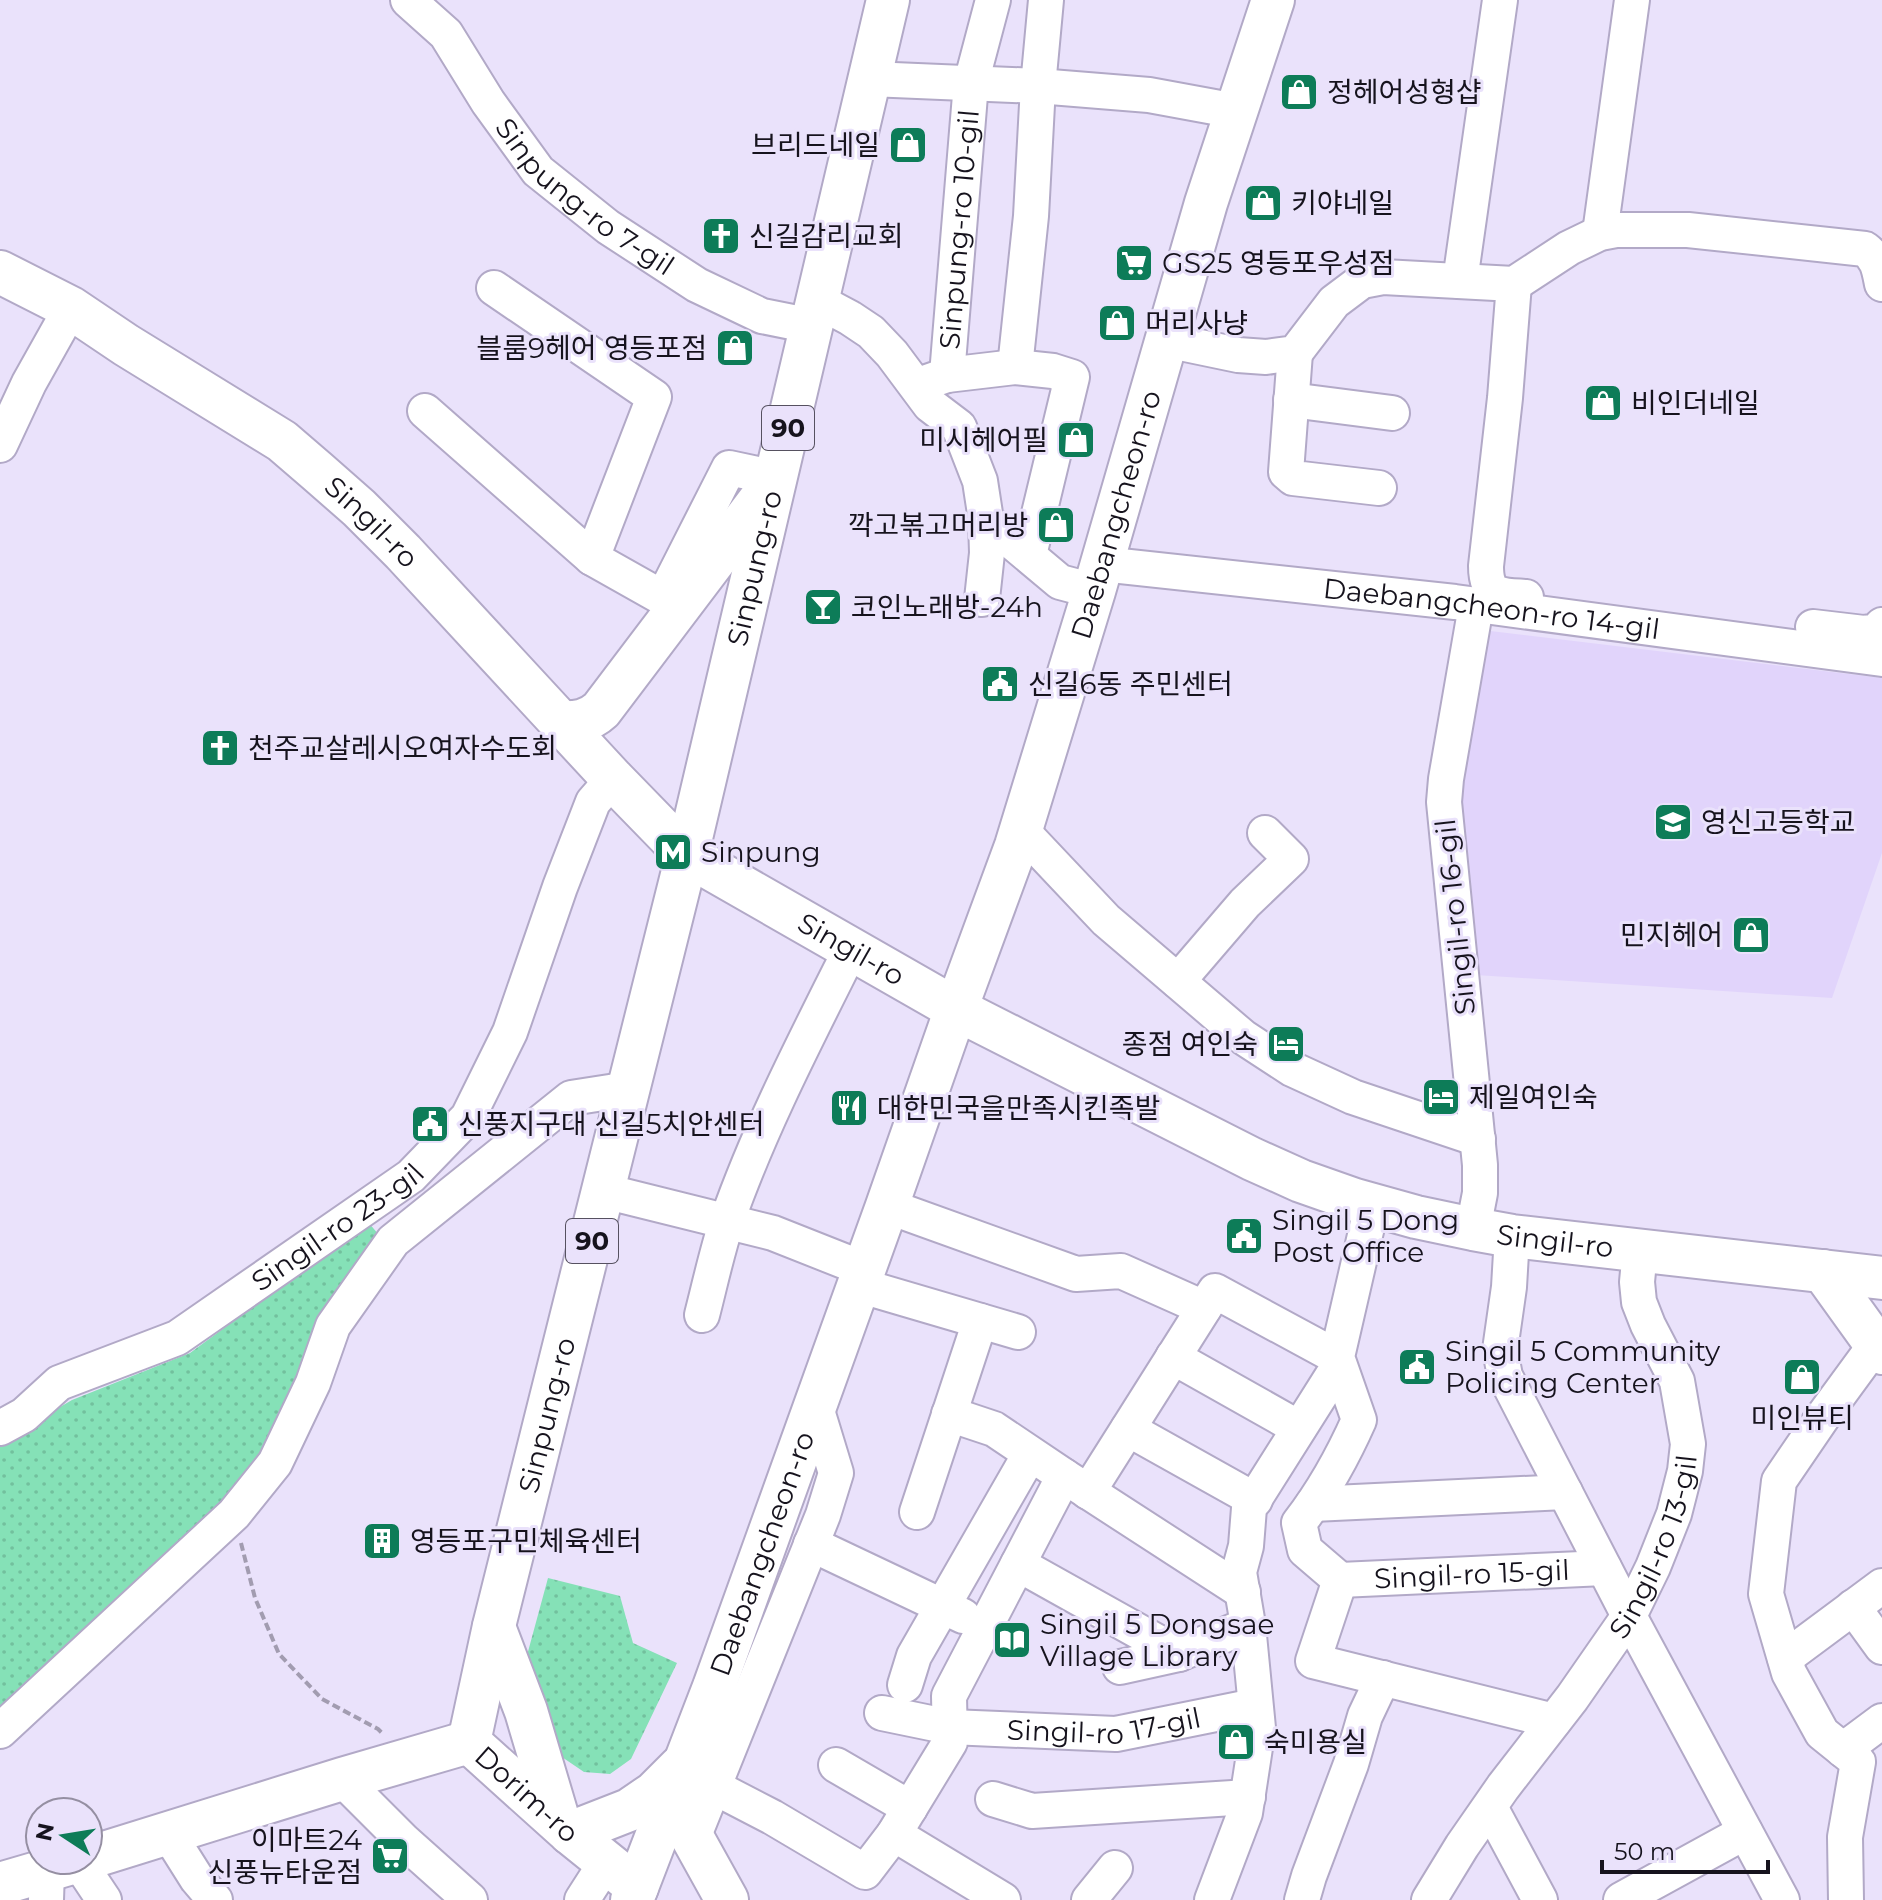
<svg xmlns="http://www.w3.org/2000/svg" width="1882" height="1900" font-family="Montserrat,'Noto Sans KR',sans-serif">
	<defs>
		<pattern id="park-dots" width="8" height="8" patternUnits="userSpaceOnUse" patternTransform="scale(2)"><rect width="8" height="8" fill="#85e1b7"/><path d="M2 2h.1M6 6h.1" fill="none" stroke="#72c09d" stroke-width="1.8" stroke-linecap="round"/></pattern>
	</defs>
	<rect width="100%" height="100%" fill="#eae2fb"/>
	<!-- built -->
	<path fill="#e1d4fb" d="M1482,630L1882,678V853L1832,998L1476,975L1469,939L1462,790Z"/>
	<!-- park -->
	<path fill="url(#park-dots)" d="M368,1222L379,1235L302,1364L267,1450L175,1555L0,1706V1442L72,1400L190,1353Z
		M548,1578L620,1596L633,1643L677,1663L631,1759L610,1774L584,1772L556,1753L526,1659Z"/>
	<g fill="none" stroke-linecap="round" stroke-linejoin="round">
		<defs>
			<g id="minor">
				<path id="s1" d="M408,0L446,34L488,102L538,171L608,227L697,285L762,316L812,326"/>
				<path d="M870,79L1038,86L1149,95L1236,111"/>
				<path d="M1600,233L1632,0"/>
				<path d="M1460,281L1500,0"/>
				<path d="M1514,284L1505,398L1486,566C1486,597 1500,595 1526,597"/>
				<path d="M818,301L850,318L871,332L892,354L930,405L959,427L980,481L986,520L1060,582L1094,591"/>
				<path d="M1166,340L1238,355L1266,357L1295,353L1334,302L1362,281L1383,277L1514,284L1569,248L1600,233L1616,230H1688L1865,249C1878,259 1879,269 1882,284"/>
				<path d="M1295,353L1286,472L1293,478L1379,488"/>
				<path d="M1015,367L1031,216L1038,86L1046,0"/>
				<path id="s2" d="M947,375L971,83L993,0"/>
				<path d="M927,382L947,375L1015,367L1053,371L1072,377L1029,555"/>
				<path d="M1291,400L1392,413"/>
				<path d="M425,411L592,558L654,397L494,288"/>
				<path d="M0,445L29,383L71,308"/>
				<path d="M592,558L663,598L729,468L776,478"/>
				<path id="s3" d="M1102,564L1455,602L1882,659"/>
				<path d="M982,599L987,553L986,520"/>
				<path d="M1813,627L1864,633L1877,631L1882,625"/>
				<path d="M1021,830L1106,920L1243,1037L1292,1069L1353,1097L1478,1139"/>
				<path d="M1178,981L1245,903L1291,859L1265,833"/>
				<path d="M604,1191L773,1233L864,1269"/>
				<path d="M887,1206L1076,1274L1121,1271L1204,1308"/>
				<path d="M1473,1229L1480,1193V1165L1444,802L1446,779L1476,606"/>
				<path d="M1512,1236L1509,1287L1500,1350L1505,1376L1629,1616L1782,1900"/>
				<path d="M858,1285L1018,1332"/>
				<path d="M702,1315C710,1284 717,1251 727,1221C760,1127 807,1037 851,949"/>
				<path d="M1173,1357L1299,1428"/>
				<path d="M949,1414L994,1429L1064,1476L1243,1592"/>
				<path id="s4" d="M0,1428L24,1415L59,1383L177,1338L411,1176L468,1117L510,1032L560,887L593,802L613,779"/>
				<path d="M1128,1429L1255,1500"/>
				<path d="M1088,1492L1215,1291L1337,1357L1338,1367L1249,1508L1246,1546L1239,1572L1248,1625L1258,1728L1245,1813L1212,1900"/>
				<path d="M1313,1504L1565,1492"/>
				<path d="M917,1512L980,1321"/>
				<path d="M811,1544L963,1616"/>
				<path d="M1018,1564L1179,1654"/>
				<path d="M1340,1580L1305,1550L1299,1523C1323,1492 1343,1456 1359,1420L1337,1357L1372,1205"/>
				<path d="M1340,1580L1313,1661L1554,1721"/>
				<path id="s5" d="M1340,1580L1604,1568"/>
				<path d="M1853,1607L1882,1647"/>
				<path d="M1785,1658L1882,1586"/>
				<path d="M1120,1667L1179,1654L1248,1625"/>
				<path d="M905,1685L914,1656L1030,1454"/>
				<path id="s6" d="M882,1713L950,1727L1116,1734L1255,1706"/>
				<path d="M0,1731L234,1514L275,1463L313,1383L333,1326L393,1241L571,1098L629,1089"/>
				<path d="M1843,1750L1882,1721"/>
				<path d="M836,1765L910,1808"/>
				<path d="M342,1779L404,1841L470,1900"/>
				<path d="M714,1787L772,1817L865,1872L894,1834L950,1742L949,1696L1064,1476"/>
				<path d="M993,1799L1032,1811L1248,1797"/>
				<path d="M1490,1807L1540,1900"/>
				<path d="M168,1833L197,1879L215,1900"/>
				<path d="M894,1834L1003,1900"/>
				<path d="M693,1838L823,1515L836,1473L815,1404"/>
				<path d="M78,1861L104,1900"/>
				<path d="M46,1900L47,1870"/>
				<path d="M582,1900L607,1861"/>
				<path d="M1089,1900L1115,1868"/>
				<path d="M1302,1900L1309,1876L1351,1764L1365,1716L1383,1678"/>
				<path id="s7" d="M1429,1900L1462,1846L1503,1787L1572,1698L1629,1616L1653,1567L1674,1514L1685,1471L1688,1444L1677,1381L1648,1325L1639,1302L1637,1282L1640,1250"/>
				<path d="M1621,1900L1745,1832"/>
				<path d="M1846,1900L1845,1837L1858,1762L1822,1733L1789,1673L1766,1594L1779,1481L1824,1415L1876,1344"/>
			</g>
			<g id="major">
				<path id="s8" d="M0,272L71,308L126,345L282,441L318,472L359,508L403,552L613,779L687,855L956,1009L1252,1159L1301,1181L1355,1200L1416,1217L1473,1229L1512,1236L1882,1278"/>
				<path d="M560,722C576,723 589,721 601,710L766,492"/>
				<path d="M1823,1271L1882,1353"/>
				<path d="M494,1627L526,1711L559,1822"/>
				<path id="s9" d="M469,1742L494,1626L687,855L888,0"/>
				<path id="s10" d="M469,1742L570,1833L637,1887"/>
				<path d="M671,1799L727,1900"/>
				<path d="M570,1833L629,1810L654,1793L680,1767"/>
				<path d="M88,1858L342,1779L469,1742"/>
				<path d="M0,1884L82,1860"/>
				<path id="s11" d="M632,1900L714,1687L887,1206L956,1009L1016,846L1094,591L1206,203L1273,0"/>
			</g>
		</defs>
		<!-- minor casing -->
		<use href="#minor" stroke="#b2a9c7" stroke-width="38"/>
		<!-- major casing -->
		<use href="#major" stroke="#b2a9c7" stroke-width="46"/>
		<!-- path -->
		<path stroke="#a29cb0" stroke-width="4" stroke-dasharray="8 4" stroke-linecap="butt" d="M241,1543L255,1598L279,1654L322,1699L378,1729L384,1735"/>
		<!-- minor -->
		<use href="#minor" stroke="#fff" stroke-width="34"/>
		<!-- major -->
		<use href="#major" stroke="#fff" stroke-width="42"/>
	</g>
	<!-- icons -->
	<defs>
		<symbol id="shop-square" viewBox="-11 -11 22 22"><rect x="-9" y="-9" width="18" height="18" rx="4" fill="#0d7c58" stroke="#eae2fb"/><path d="M-5-2.5h2.3a2.7 3.5 0 0 1 5.4 0H5L5.5 6h-11ZM-1.5-2.5h3a1.5 2.3 0 0 0-3 0Z" fill="#fff"/></symbol>
		<symbol id="church-square" viewBox="-11 -11 22 22"><rect x="-9" y="-9" width="18" height="18" rx="4" fill="#0d7c58" stroke="#eae2fb"/><path d="M-1.2-6h2.4v3.5h3.3v2.4h-3.3V6h-2.4V-.1h-3.3v-2.4h3.3Z" fill="#fff"/></symbol>
		<symbol id="supermarket-square" viewBox="-11 -11 22 22"><rect x="-9" y="-9" width="18" height="18" rx="4" fill="#0d7c58" stroke="#eae2fb"/><path d="M-6-5.5h2.5l.6 2H6L4.5 2H-2.5L-4.4-4H-6ZM-1.5 3.2a1.3 1.3 0 1 0 .1 0ZM3 3.2a1.3 1.3 0 1 0 .1 0Z" fill="#fff"/></symbol>
		<symbol id="bar-square" viewBox="-11 -11 22 22"><rect x="-9" y="-9" width="18" height="18" rx="4" fill="#0d7c58" stroke="#eae2fb"/><path d="M-6-5H6L.8 .8V4.5H3.5V6h-7V4.5H-.8V.8Z" fill="#fff"/></symbol>
		<symbol id="civic-square" viewBox="-11 -11 22 22"><rect x="-9" y="-9" width="18" height="18" rx="4" fill="#0d7c58" stroke="#eae2fb"/><path d="M-.6-6.5H3V-4.5H.6V-3L4-1V1h2V6H-6V1h2V-1L-.6-3ZM-1.2 2.5V6h2.4V2.5Z" fill="#fff"/></symbol>
		<symbol id="school-square" viewBox="-11 -11 22 22"><rect x="-9" y="-9" width="18" height="18" rx="4" fill="#0d7c58" stroke="#eae2fb"/><path d="M0-5L7-2L0 1L-7-2ZM-4 1L0 2.5L4 1V4Q0 6-4 4Z" fill="#fff"/></symbol>
		<symbol id="metro-square" viewBox="-11 -11 22 22"><rect x="-9" y="-9" width="18" height="18" rx="4" fill="#0d7c58" stroke="#eae2fb"/><path d="M-5.5 5V-5H-3L0 0L3-5H5.5V5H3V-.5L0 4L-3-.5V5Z" fill="#fff"/></symbol>
		<symbol id="hotel-square" viewBox="-11 -11 22 22"><rect x="-9" y="-9" width="18" height="18" rx="4" fill="#0d7c58" stroke="#eae2fb"/><path d="M-6-4.5h1.5V1H6V5H4.5V3h-9V5H-6ZM-4 0a1.8 1.8 0 1 1 3.6 0ZM.5 0V-2.5h3Q6-2.5 6 0Z" fill="#fff"/></symbol>
		<symbol id="restaurant-square" viewBox="-11 -11 22 22"><rect x="-9" y="-9" width="18" height="18" rx="4" fill="#0d7c58" stroke="#eae2fb"/><path d="M-5-6h1v4h1v-4h1v4h1v-4h1v5L-1.5 .5V6h-2V.5L-5-1ZM5-6V6H3V1.5H1.5Q1.5-4 5-6Z" fill="#fff"/></symbol>
		<symbol id="building-square" viewBox="-11 -11 22 22"><rect x="-9" y="-9" width="18" height="18" rx="4" fill="#0d7c58" stroke="#eae2fb"/><path d="M-4-6H4V6H1V3H-1V6H-4ZM-2.5-4.3h1.7v1.8h-1.7ZM.8-4.3h1.7v1.8H.8ZM-2.5-1h1.7V.8h-1.7ZM.8-1h1.7V.8H.8Z" fill="#fff"/></symbol>
		<symbol id="library-square" viewBox="-11 -11 22 22"><rect x="-9" y="-9" width="18" height="18" rx="4" fill="#0d7c58" stroke="#eae2fb"/><path d="M-6-4Q-3-5.5-.7-3.5V5Q-3 3-6 4ZM6-4Q3-5.5 .7-3.5V5Q3 3 6 4Z" fill="#fff"/></symbol>
	</defs>
	<g fill-rule="evenodd">
		<use href="#shop-square" x="1277" y="70" width="44" height="44"/>
		<use href="#shop-square" x="886" y="123" width="44" height="44"/>
		<use href="#shop-square" x="1241" y="181" width="44" height="44"/>
		<use href="#church-square" x="699" y="214" width="44" height="44"/>
		<use href="#supermarket-square" x="1112" y="241" width="44" height="44"/>
		<use href="#shop-square" x="1095" y="301" width="44" height="44"/>
		<use href="#shop-square" x="713" y="326" width="44" height="44"/>
		<use href="#shop-square" x="1581" y="381" width="44" height="44"/>
		<use href="#shop-square" x="1054" y="418" width="44" height="44"/>
		<use href="#shop-square" x="1034" y="503" width="44" height="44"/>
		<use href="#bar-square" x="801" y="585" width="44" height="44"/>
		<use href="#civic-square" x="978" y="662" width="44" height="44"/>
		<use href="#church-square" x="198" y="726" width="44" height="44"/>
		<use href="#school-square" x="1651" y="800" width="44" height="44"/>
		<use href="#metro-square" x="651" y="830" width="44" height="44"/>
		<use href="#shop-square" x="1729" y="913" width="44" height="44"/>
		<use href="#hotel-square" x="1264" y="1022" width="44" height="44"/>
		<use href="#hotel-square" x="1419" y="1075" width="44" height="44"/>
		<use href="#restaurant-square" x="827" y="1086" width="44" height="44"/>
		<use href="#civic-square" x="408" y="1102" width="44" height="44"/>
		<use href="#civic-square" x="1222" y="1214" width="44" height="44"/>
		<use href="#civic-square" x="1395" y="1345" width="44" height="44"/>
		<use href="#shop-square" x="1780" y="1355" width="44" height="44"/>
		<use href="#building-square" x="360" y="1519" width="44" height="44"/>
		<use href="#library-square" x="990" y="1618" width="44" height="44"/>
		<use href="#shop-square" x="1214" y="1720" width="44" height="44"/>
		<use href="#supermarket-square" x="368" y="1834" width="44" height="44"/>
	</g>
	<g text-anchor="middle" dominant-baseline="central" stroke-width="6" stroke-linejoin="round" paint-order="stroke">
		<!-- shield labels -->
		<g fill="#eae2fb" stroke="#565160" stroke-width="2">
			<rect x="762" y="406" width="52" height="44" rx="6"/>
			<rect x="566" y="1219" width="52" height="44" rx="6"/>
		</g>
		<g font-size="26" font-weight="bold" fill="#16131d">
			<text x="788" y="428">90</text>
			<text x="592" y="1241">90</text>
		</g>
		<!-- poi labels -->
		<g font-size="28" fill="#16131d" stroke="#eae2fb" text-anchor="start">
			<text x="1327" y="92">정헤어성형샵</text>
			<text x="880" y="145" text-anchor="end">브리드네일</text>
			<text x="1291" y="203">키야네일</text>
			<text x="749" y="236">신길감리교회</text>
			<text x="1162" y="263">GS25 영등포우성점</text>
			<text x="1145" y="323">머리사냥</text>
			<text x="707" y="348" text-anchor="end">블룸9헤어 영등포점</text>
			<text x="1631" y="403">비인더네일</text>
			<text x="1048" y="440" text-anchor="end">미시헤어필</text>
			<text x="1028" y="525" text-anchor="end">깍고볶고머리방</text>
			<text x="851" y="607">코인노래방-24h</text>
			<text x="1028" y="684">신길6동 주민센터</text>
			<text x="248" y="748">천주교살레시오여자수도회</text>
			<text x="1701" y="822">영신고등학교</text>
			<text x="701" y="852">Sinpung</text>
			<text x="1723" y="935" text-anchor="end">민지헤어</text>
			<text x="1258" y="1044" text-anchor="end">종점 여인숙</text>
			<text x="1469" y="1097">제일여인숙</text>
			<text x="877" y="1108">대한민국을만족시킨족발</text>
			<text x="458" y="1124">신풍지구대 신길5치안센터</text>
			<text x="1272" y="1220">Singil 5 Dong<tspan x="1272" dy="32">Post Office</tspan></text>
			<text x="1445" y="1351">Singil 5 Community<tspan x="1445" dy="32">Policing Center</tspan></text>
			<text x="1802" y="1418" text-anchor="middle">미인뷰티</text>
			<text x="410" y="1541">영등포구민체육센터</text>
			<text x="1040" y="1624">Singil 5 Dongsae<tspan x="1040" dy="32">Village Library</tspan></text>
			<text x="1264" y="1742">숙미용실</text>
			<text x="362" y="1840" text-anchor="end">이마트24<tspan x="362" dy="32">신풍뉴타운점</tspan></text>
		</g>
		<!-- street labels -->
		<g font-size="28" fill="#16131d" stroke="#eae2fb">
			<text stroke="none"><textPath href="#s1" startOffset="268">Sinpung-ro 7-gil</textPath></text>
			<text stroke="none"><textPath href="#s2" startOffset="146">Sinpung-ro 10-gil</textPath></text>
			<text stroke="none"><textPath href="#s11" startOffset="1468">Daebangcheon-ro</textPath></text>
			<text stroke="none"><textPath href="#s8" startOffset="450">Singil-ro</textPath></text>
			<text stroke="none"><textPath href="#s9" startOffset="1208">Sinpung-ro</textPath></text>
			<text stroke="none"><textPath href="#s3" startOffset="392">Daebangcheon-ro 14-gil</textPath></text>
			<text transform="translate(1455 917) rotate(-96)">Singil-ro 16-gil</text>
			<text stroke="none"><textPath href="#s8" startOffset="1098">Singil-ro</textPath></text>
			<text stroke="none"><textPath href="#s4" startOffset="396">Singil-ro 23-gil</textPath></text>
			<text stroke="none"><textPath href="#s8" startOffset="1866">Singil-ro</textPath></text>
			<text stroke="none"><textPath href="#s9" startOffset="336">Sinpung-ro</textPath></text>
			<text stroke="none"><textPath href="#s7" startOffset="422">Singil-ro 13-gil</textPath></text>
			<text stroke="none"><textPath href="#s11" startOffset="370">Daebangcheon-ro</textPath></text>
			<text stroke="none"><textPath href="#s5" startOffset="132">Singil-ro 15-gil</textPath></text>
			<text stroke="none"><textPath href="#s6" startOffset="224">Singil-ro 17-gil</textPath></text>
			<text stroke="none"><textPath href="#s10" startOffset="78">Dorim-ro</textPath></text>
		</g>
	</g>
	<!-- north arrow -->
	<g transform="translate(64 1836) rotate(282)"><circle r="38" fill="#eae2fb" stroke="#958fa2" stroke-width="2"/>
	<path d="M0-6L14 30L0 20L-14 30Z" fill="#0d7c58"/>
	<text y="-12" font-size="22" font-weight="bold" text-anchor="middle" fill="#16131d">N</text>
	</g>
	<!-- scale -->
	<path d="M1602 1860v12h166v-12" fill="none" stroke="#16131d" stroke-width="4"/>
	<text x="1614" y="1860" font-size="24" fill="#16131d" stroke="#eae2fb" stroke-width="6" paint-order="stroke">50 m</text>
</svg>
